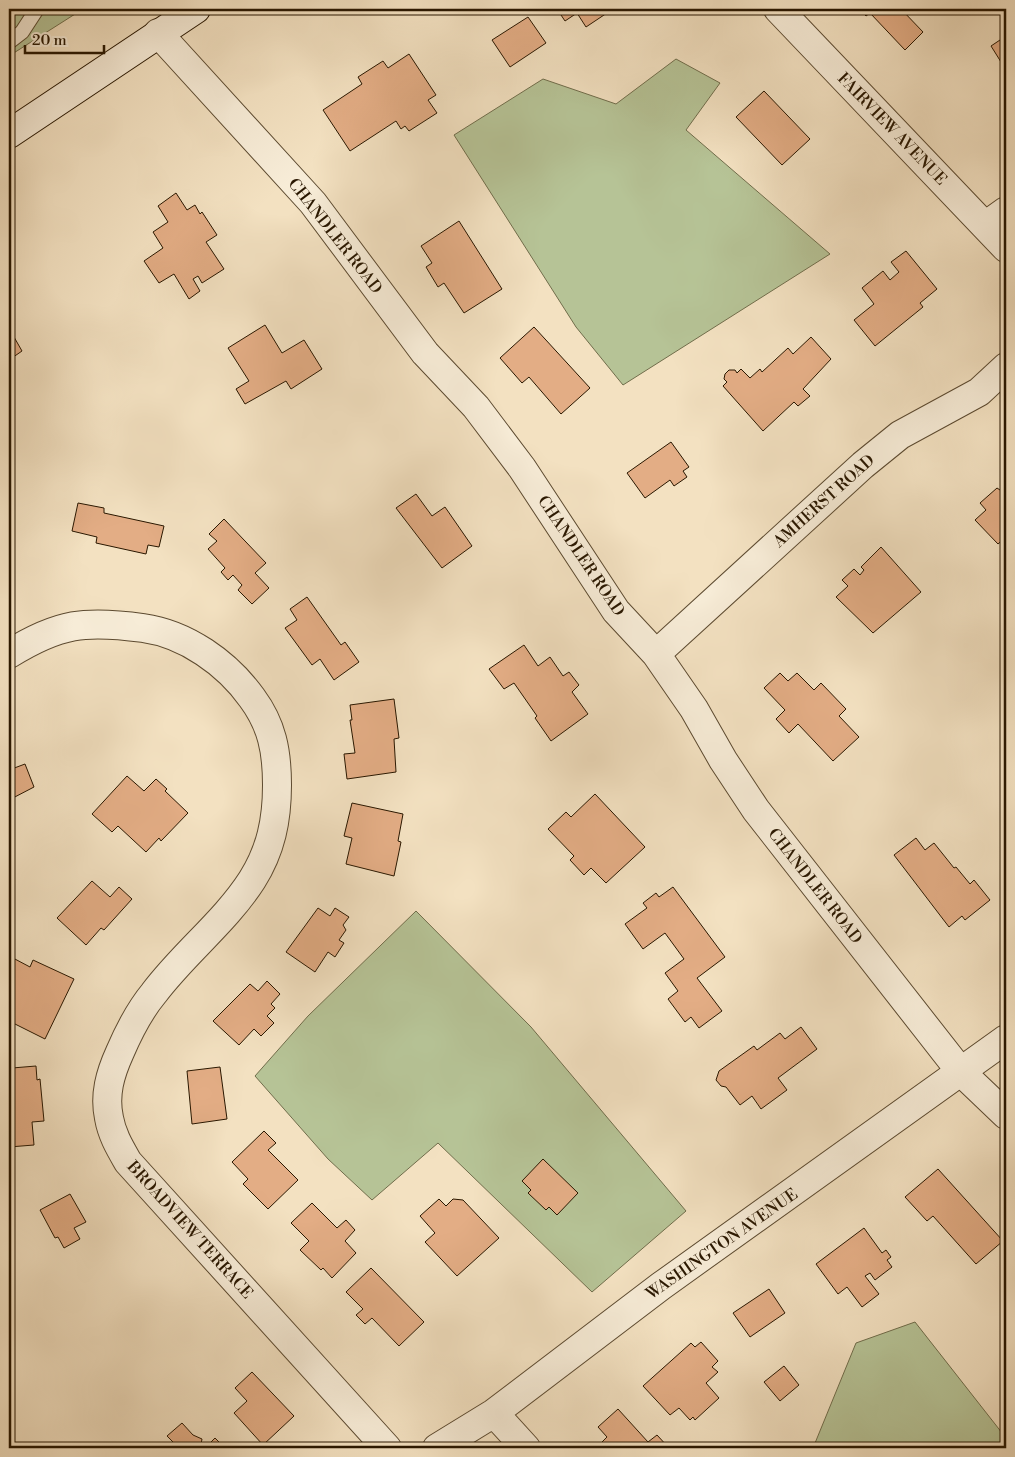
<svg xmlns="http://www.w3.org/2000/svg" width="1015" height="1457" font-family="'Libre Bodoni',serif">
	<rect width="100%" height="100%" fill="#f3e1c1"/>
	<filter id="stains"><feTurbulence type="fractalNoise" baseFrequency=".004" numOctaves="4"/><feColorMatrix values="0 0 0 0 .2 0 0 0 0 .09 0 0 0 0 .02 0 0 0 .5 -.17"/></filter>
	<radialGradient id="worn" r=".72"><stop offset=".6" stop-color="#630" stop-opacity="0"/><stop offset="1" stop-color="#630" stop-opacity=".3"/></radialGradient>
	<!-- green -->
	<path fill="#b6c396" stroke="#706d4b" d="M9,9H83L9,56Z
		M676,59L720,83L686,130L830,254L623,385L576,327L454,135L543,79L616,104Z
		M416,911L531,1027L686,1211L592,1292L438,1143L372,1200L328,1159L255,1076L308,1016Z
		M915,1322L1006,1438V1448H813L856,1343Z"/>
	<!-- building -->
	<path fill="#e3ad85" stroke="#291700" d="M557,9H613L586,27L577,13L565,21Z
		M859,9H901L923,32L905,50L870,13L866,16Z
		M528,17L546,43L510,67L492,40Z
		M1006,36V70L991,46Z
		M409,54L436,95L428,100L437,113L409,131L405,126L401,129L396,121L350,151L323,110L362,84L358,77L383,61L388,68Z
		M764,91L810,139L782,165L736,117Z
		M176,193L187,210L195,205L200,214L202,212L217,235L206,242L224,269L202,283L198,276L193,279L200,291L189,299L174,274L159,283L144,261L163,248L153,232L168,222L158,206Z
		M459,221L502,289L464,313L444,283L438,287L426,267L432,263L421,246Z
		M906,251L937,289L920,303L923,307L875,346L854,320L874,304L862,288L883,271L890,280L899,272L891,262Z
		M265,325L282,353L304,340L322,369L291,389L286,381L245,404L236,389L249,381L228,348Z
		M534,327L590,388L561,414L529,377L522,383L500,358Z
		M10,330L22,351L9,360V331Z
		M811,337L831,359L803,389L810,396L798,406L794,402L763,431L723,386L727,382L724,379L725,374L729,370H735L737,373L741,369L750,378L760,369L762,372L788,348L793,354Z
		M671,442L689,467L683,471L687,477L674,486L670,480L645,498L627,473Z
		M1006,484V537L998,544L975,520L986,510L980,503L997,488L1000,490Z
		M416,494L432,516L445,507L472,546L442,568L396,508Z
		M78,503L104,508V513L164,526L159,547L148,545L146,554L96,543L97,537L72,531Z
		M224,519L266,563L255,573L269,588L252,604L238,590L242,585L233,575L228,580L221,572L225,568L208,549L217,541L209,534Z
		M881,547L921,592L873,633L836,597L848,586L842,580L854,569L860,575L864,570L861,567Z
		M307,597L341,645L345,642L359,662L334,680L320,659L312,665L285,628L297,620L290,609Z
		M524,645L538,666L550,657L563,676L569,672L579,685L572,692L588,714L551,741L535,718L537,716L514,683L504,689L489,669Z
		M780,673L788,681L797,673L814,690L821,683L846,709L839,716L859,737L833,761L798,724L789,733L776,719L785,710L764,688Z
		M394,699L399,738L394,739L396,772L347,779L344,754L355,753L350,720H352L350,705Z
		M25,764L34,787L9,800V770Z
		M127,776L144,791L156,779L167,789L165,791L188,813L161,841L159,838L146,852L118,826L112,832L92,814Z
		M595,794L645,847L606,883L591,868L584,875L570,860L574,856L548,829L566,812L571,817Z
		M352,803L403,814L398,841L401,842L394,876L346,864L352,838L344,836Z
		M916,838L925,850L934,843L954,868L956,867L970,884L974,880L990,900L965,920L962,916L949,927L894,855Z
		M92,881L110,897L119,887L132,899L104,930L101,928L86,945L57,918Z
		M673,887L725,957L697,978L722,1011L699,1028L691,1017L685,1022L668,999L678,991L665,973L684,959L665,933L643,949L625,924L647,908L643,903L656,893L659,897Z
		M318,908L330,916L335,908L349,917L343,925L346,930L339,940L344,943L335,957L328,952L315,972L286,952Z
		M13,958L30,967L33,960L74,979L45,1039L9,1021V967Z
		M267,981L280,994L271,1004L275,1008L267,1016L274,1023L261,1036L254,1029L239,1045L213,1021L250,984L258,991Z
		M801,1027L817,1049L778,1078L787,1090L761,1109L752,1096L740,1105L726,1087L721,1086L716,1080L719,1071L754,1046L757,1050L780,1033L785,1039Z
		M36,1066L37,1080L40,1079L44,1121L32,1122L34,1145L9,1147V1105H12V1068Z
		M220,1067L227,1119L192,1124L187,1071Z
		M264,1131L276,1143L268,1150L298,1180L268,1209L243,1184L248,1179L232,1162Z
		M543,1159L578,1193L557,1215L549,1207L546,1210L528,1193L531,1190L522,1181Z
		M938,1169L1003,1241L976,1264L933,1216L927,1221L905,1197Z
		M70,1194L86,1222L74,1228L80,1239L64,1248L58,1237L55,1238L40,1210Z
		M439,1199L446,1206L453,1199L463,1200L499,1238L457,1276L425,1242L435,1233L420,1216Z
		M312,1203L337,1228L346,1220L355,1230L345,1241L356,1253L332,1278L323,1268L321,1270L300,1250L309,1241L291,1223Z
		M864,1228L882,1253L886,1250L891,1257L887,1260L892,1267L875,1280L870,1273L865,1276L879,1294L862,1307L847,1287L838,1294L816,1264Z
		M371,1268L424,1322L399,1346L372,1318L365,1324L356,1315L363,1309L346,1292Z
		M769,1289L785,1313L750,1337L733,1313Z
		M701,1342L718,1361L712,1367L718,1372L706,1383L719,1398L695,1420L693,1417L690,1420L679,1408L670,1415L643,1386L691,1343L695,1347Z
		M784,1366L799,1385L780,1401L764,1382Z
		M252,1372L294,1416L263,1445L234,1413L247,1401L235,1388Z
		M618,1409L648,1442L657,1435L669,1448H607L602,1442L607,1437L598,1427Z
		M182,1423L193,1435L202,1439L201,1444L205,1448L215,1438L225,1448H179L167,1436Z"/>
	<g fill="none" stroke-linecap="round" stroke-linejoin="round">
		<defs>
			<path id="lane" d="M9,42L22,32L37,9"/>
			<path id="street" d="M778,9L1006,248
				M158,33L313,203L425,353L476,407L522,468L616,611L656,654L694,709L723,760L756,810L961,1072L1006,1115
				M985,226L1006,211
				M9,654C59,623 85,620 143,628C186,634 227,663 252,698C272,725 277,751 277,785C277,820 271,850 252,880C225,922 184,953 154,993C139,1011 129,1031 120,1052C110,1074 104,1095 109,1118C112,1135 120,1148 128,1162L387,1448
				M656,654L863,465L900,435L979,392L1006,367
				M494,1413L526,1448
				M437,1448L494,1413L661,1286L1006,1039"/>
			<path id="secondary" d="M9,134L196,9"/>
		</defs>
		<!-- lane casing -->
		<use href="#lane" stroke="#5c4a30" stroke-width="16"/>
		<!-- street casing -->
		<use href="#street" stroke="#5c4a30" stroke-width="30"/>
		<!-- secondary casing -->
		<use href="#secondary" stroke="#291700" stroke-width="30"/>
		<!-- lane -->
		<use href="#lane" stroke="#f7ecd7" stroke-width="14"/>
		<!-- street -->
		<use href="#street" stroke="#f7ecd7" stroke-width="28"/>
		<!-- secondary -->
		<use href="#secondary" stroke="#f7ecd7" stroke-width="28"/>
	</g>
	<g text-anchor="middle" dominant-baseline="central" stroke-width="5" stroke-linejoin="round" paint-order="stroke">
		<!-- street labels -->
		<g font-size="16" fill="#291700" stroke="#f7ecd7">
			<text transform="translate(892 129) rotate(46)">FAIRVIEW AVENUE</text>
			<text transform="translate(335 236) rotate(52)">CHANDLER ROAD</text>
			<text transform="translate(824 501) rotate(-42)">AMHERST ROAD</text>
			<text transform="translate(581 556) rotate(56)">CHANDLER ROAD</text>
			<text transform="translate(815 886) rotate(52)">CHANDLER ROAD</text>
			<text transform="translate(190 1230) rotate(48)">BROADVIEW TERRACE</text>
			<text transform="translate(722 1244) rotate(-35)">WASHINGTON AVENUE</text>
		</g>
	</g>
	<!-- margin -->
	<rect width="1015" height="1457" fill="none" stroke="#f3e1c1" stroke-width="30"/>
	<rect x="10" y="10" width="995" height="1437" fill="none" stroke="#291700" stroke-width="2.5"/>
	<rect x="15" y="15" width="985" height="1427" fill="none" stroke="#291700"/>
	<!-- scale -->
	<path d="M25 45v8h79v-8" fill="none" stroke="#291700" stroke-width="2.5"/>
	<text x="32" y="45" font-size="15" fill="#291700" stroke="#f7ecd7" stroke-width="4" paint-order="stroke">20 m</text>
	<rect width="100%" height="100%" filter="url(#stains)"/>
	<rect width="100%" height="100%" fill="url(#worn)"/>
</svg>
